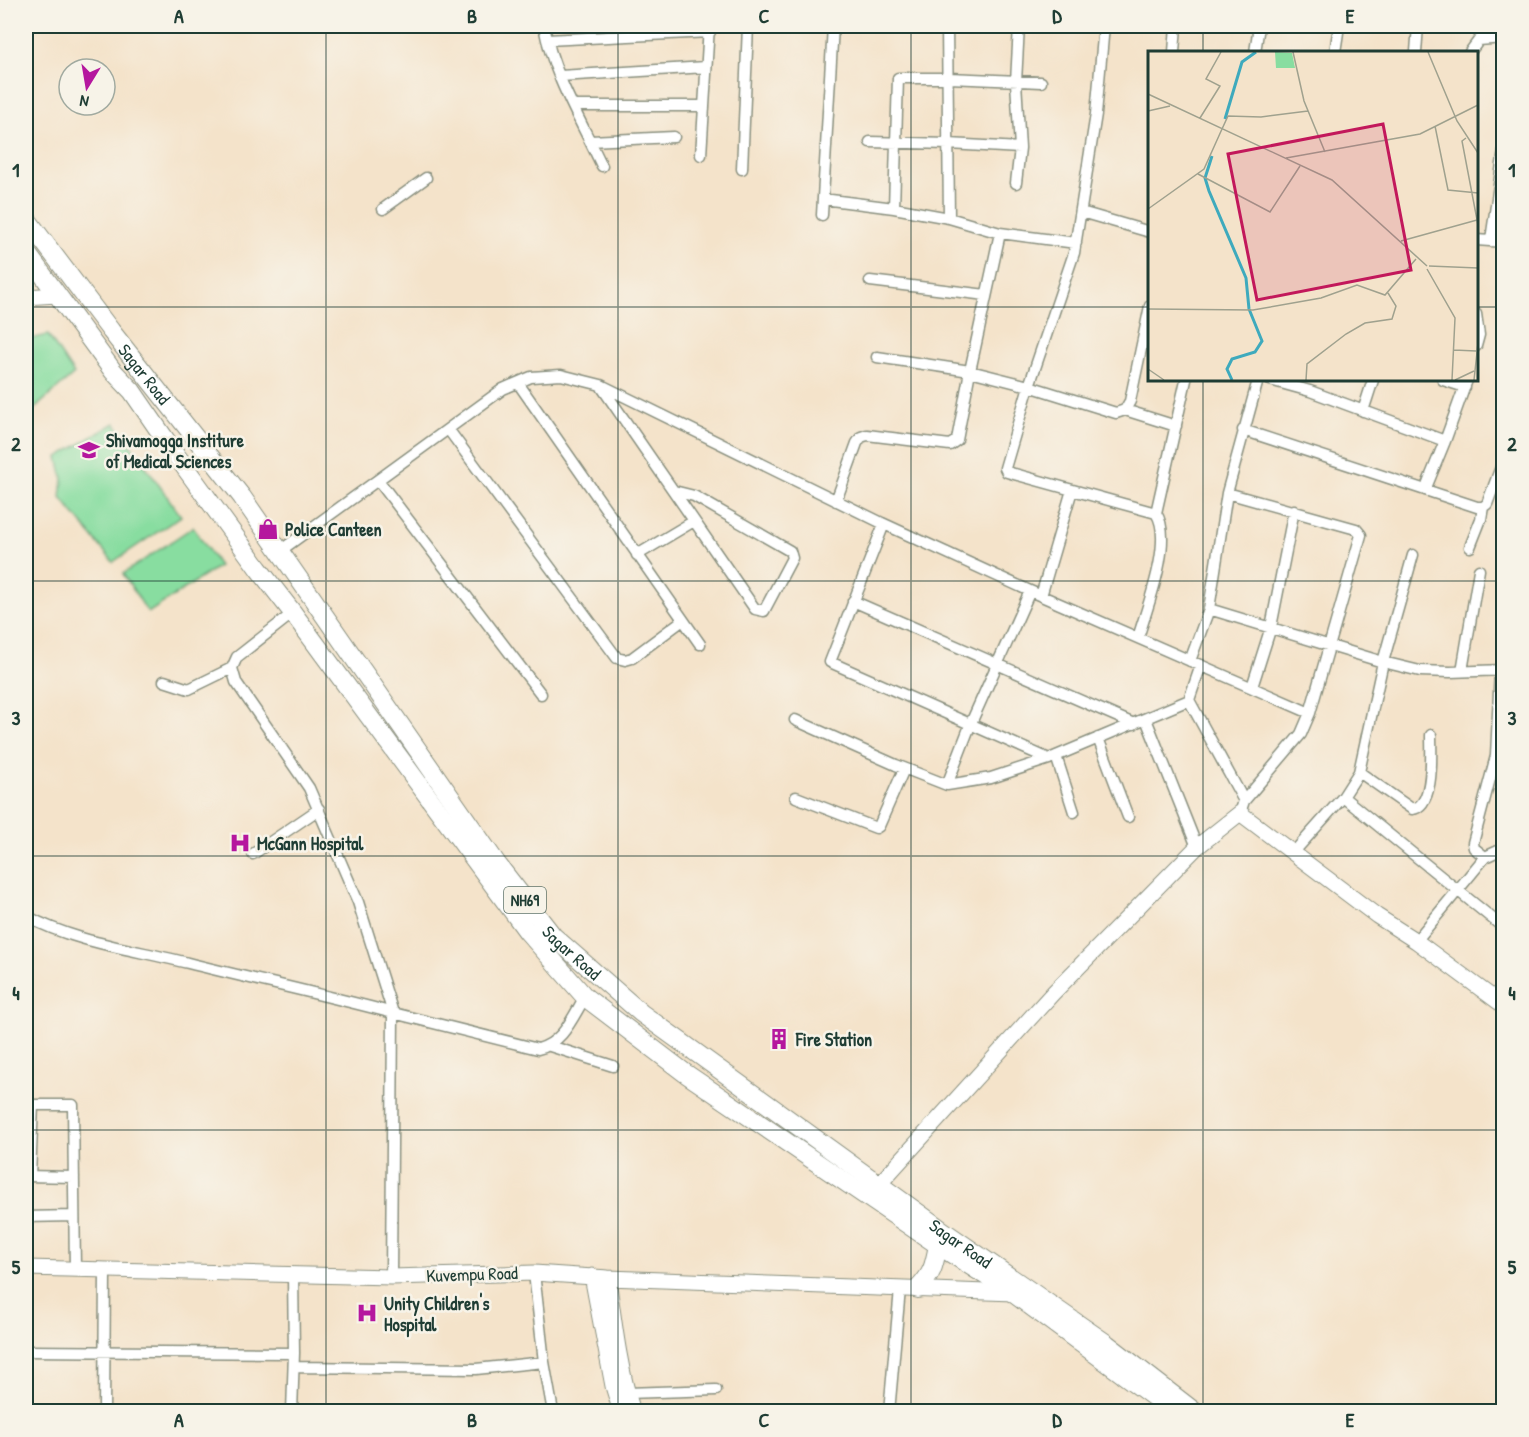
<svg xmlns="http://www.w3.org/2000/svg" width="1529" height="1437" font-family="'Patrick Hand',sans-serif">
	<rect width="100%" height="100%" fill="#f7f3e8"/>
	<filter id="ink" filterUnits="userSpaceOnUse"><feTurbulence type="fractalNoise" baseFrequency=".0167" numOctaves="2"/><feDisplacementMap in="SourceGraphic" scale="12" xChannelSelector="R" yChannelSelector="G"/><feConvolveMatrix kernelMatrix="1 2 1 2 8 2 1 2 1" color-interpolation-filters="sRGB"/></filter>
	<filter id="wash" filterUnits="userSpaceOnUse"><feTurbulence type="fractalNoise" baseFrequency=".008" numOctaves="4" result="noise"/><feDisplacementMap in="SourceGraphic" scale="24" xChannelSelector="R" yChannelSelector="G"/><feGaussianBlur stdDeviation="1.35" result="paint"/><feColorMatrix in="noise" values="0 0 0 0 0 0 0 0 0 0 0 0 0 0 0 0 0 1.4 0 .05"/><feComposite in="paint" operator="in"/></filter>
	<g filter="url(#wash)">
		<rect width="100%" height="100%" fill="#f4e3ca"/>
		<!-- green -->
		<path fill="#88dda0" stroke="#548d6a" stroke-width="1.5" d="M48,335L74,374L26,416V340Z
			M115,423L181,516L113,562L61,498L63,479L58,457Z
			M193,527L219,566L148,613L123,574Z"/>
	</g>
	<g filter="url(#ink)">
		<g fill="none" stroke-linecap="round" stroke-linejoin="round">
			<defs>
				<path id="street" d="M544,26C553,75 581,121 602,166
					M947,26L949,218
					M1104,26L1096,114L1074,253L1029,386L1005,468L1007,472L1156,513L1186,380
					M1503,26L1504,28
					M547,40L710,32
					M1174,52L1176,26
					M1255,52L1259,26
					M1335,52L1339,26
					M1416,52L1418,26
					M1470,52L1479,40L1504,38
					M560,76L706,67
					M574,106H704
					M590,141L674,137
					M870,142L949,144L1020,148
					M701,155L709,26
					M742,169L748,26
					M1016,183L1020,148L1016,82L1019,26
					M823,199L894,208L949,218L1000,233L1076,243
					M894,208L898,78H949L1041,82
					M383,209L426,178
					M1081,212L1150,232
					M822,215L833,26
					M1476,240L1504,242
					M1491,240L1504,150
					M870,281L986,295
					M1476,314L1479,335L1476,346
					M877,357L970,371L1029,386L1116,413L1125,410L1176,426
					M1270,380L1310,391L1445,441
					M1443,380L1465,387
					M518,383L700,644
					M601,386L755,609L764,611L792,558L790,551L694,496L674,491
					M1125,410L1130,401L1150,306
					M1363,411L1373,380
					M448,429L617,658L625,660L632,658L683,620
					M1243,430L1477,507H1483L1487,504L1504,459
					M378,480L541,694
					M1425,490L1445,441L1467,380
					M1227,493L1356,529L1361,535L1310,713L1301,734L1244,801L1240,813
					M836,501L857,443L861,437L867,435L950,445L957,440L970,371L1000,233
					M884,524L830,662L1049,759
					M1470,547L1481,519L1483,507
					M280,551L503,389L531,377L561,375L601,385L882,523L1030,591L1310,713
					M637,555L694,521
					M1041,596L1072,490
					M853,601L1134,724
					M1209,609L1383,662L1420,671L1450,672L1504,670
					M293,613L237,657L232,668L236,682L309,788L358,902L393,1013L538,1049C563,1043 572,1018 585,997
					M1138,638C1147,607 1174,540 1156,513
					M1190,661L1209,609L1227,493L1258,380
					M1201,665L1189,700L1244,801
					M1500,670L1496,756L1473,843L1474,848L1485,857L1498,851L1504,853
					M1462,671L1479,570
					M164,681L189,689L232,668
					M1252,687L1271,627L1294,510
					M1146,719L1197,847
					M795,720L896,765L947,785L991,778L1049,759L1189,700
					M1098,738L1128,817
					M1056,756L1074,812
					M1359,772L1412,809C1435,807 1431,752 1431,735
					M947,785L971,723L1030,591
					M796,797L876,828L879,826L904,769
					M1343,797L1504,928
					M1293,853L1343,797L1359,772L1383,662L1413,555
					M253,854L319,809
					M26,916C76,943 133,949 188,963C256,980 325,995 393,1013L391,1277
					M1416,941L1485,857
					M550,1046L613,1066
					M26,1105H73L75,1270
					M26,1176L74,1177
					M30,1176L33,1105
					M26,1217L73,1216
					M534,1273L544,1362L553,1412
					M26,1351L294,1353
					M294,1367L476,1369L544,1362
					M627,1393L716,1390
					M104,1412L105,1271
					M292,1412L294,1353L293,1274
					M889,1412L900,1289"/>
				<path id="secondary" d="M26,26H27
					M26,297L57,295
					M872,1192L1053,993L1197,847L1240,813L1377,916L1416,941L1504,1006
					M26,1268L391,1277L534,1273L608,1278L1014,1293
					M592,1276L613,1386L621,1412
					M608,1278C614,1322 619,1368 633,1412"/>
				<g id="highway">
					<path id="s1" d="M26,218L111,331L242,497L497,864L553,936L641,1013L942,1230L1107,1344L1195,1412"/>
					<path d="M26,252L113,371L132,391L176,455L258,568L293,613L527,931L585,997L685,1073L938,1245L1013,1293L1174,1412"/>
					<path d="M918,1289C933,1273 934,1266 938,1245"/>
				</g>
			</defs>
			<!-- street casing -->
			<use href="#street" stroke="#8a907f" stroke-width="13"/>
			<!-- secondary casing -->
			<use href="#secondary" stroke="#8a907f" stroke-width="17"/>
			<!-- highway casing -->
			<use href="#highway" stroke="#8a907f" stroke-width="20"/>
			<!-- street -->
			<use href="#street" stroke="#fff" stroke-width="10"/>
			<!-- secondary -->
			<use href="#secondary" stroke="#fff" stroke-width="15"/>
			<!-- highway -->
			<use href="#highway" stroke="#fff" stroke-width="18"/>
		</g>
	</g>
	<!-- grid -->
	<path fill="none" stroke="#1f3d34" stroke-width="1.5" stroke-opacity="0.55" d="M326,26V1412M618,26V1412M911,26V1412M1203,26V52M26,307H1150M1476,307H1504M1203,380V1412M26,581H1504M26,856H1504M26,1130H1504"/>
	<!-- icons -->
	<defs>
		<symbol id="university-bare" viewBox="-9 -9 18 18"><path d="M0-5L7-2L0 1L-7-2ZM-4 1L0 2.5L4 1V4Q0 6-4 4Z" fill="#b5179e" stroke="#f7f3e8" stroke-width="2.5" paint-order="stroke"/></symbol>
		<symbol id="shop-bare" viewBox="-9 -9 18 18"><path d="M-5-2.5h2.3a2.7 3.5 0 0 1 5.4 0H5L5.5 6h-11ZM-1.5-2.5h3a1.5 2.3 0 0 0-3 0Z" fill="#b5179e" stroke="#f7f3e8" stroke-width="2.5" paint-order="stroke"/></symbol>
		<symbol id="hospital-bare" viewBox="-9 -9 18 18"><path d="M-5-5h3v3.5h4V-5h3V5h-3V1.5h-4V5h-3Z" fill="#b5179e" stroke="#f7f3e8" stroke-width="2.5" paint-order="stroke"/></symbol>
		<symbol id="building-bare" viewBox="-9 -9 18 18"><path d="M-4-6H4V6H1V3H-1V6H-4ZM-2.5-4.3h1.7v1.8h-1.7ZM.8-4.3h1.7v1.8H.8ZM-2.5-1h1.7V.8h-1.7ZM.8-1h1.7V.8H.8Z" fill="#b5179e" stroke="#f7f3e8" stroke-width="2.5" paint-order="stroke"/></symbol>
	</defs>
	<g fill-rule="evenodd">
		<use href="#university-bare" x="74" y="435" width="30" height="30"/>
		<use href="#shop-bare" x="253" y="514" width="30" height="30"/>
		<use href="#hospital-bare" x="225" y="828" width="30" height="30"/>
		<use href="#building-bare" x="764" y="1024" width="30" height="30"/>
		<use href="#hospital-bare" x="352" y="1298" width="30" height="30"/>
	</g>
	<g text-anchor="middle" dominant-baseline="central" stroke-width="5" stroke-linejoin="round" paint-order="stroke">
		<!-- shield labels -->
		<rect fill="#f7f3e8" stroke="#60746a" stroke-width="1.5" x="504" y="887" width="42" height="26" rx="4.5"/>
		<g font-size="16" font-weight="bold" fill="#1f3d34">
			<text x="525" y="900">NH69</text>
		</g>
		<!-- street labels -->
		<g font-size="18" fill="#1f3d34" stroke="#f7f3e8">
			<text stroke="none"><textPath href="#s1" startOffset="196">Sagar Road</textPath></text>
			<text stroke="none"><textPath href="#s1" startOffset="916">Sagar Road</textPath></text>
			<text stroke="none"><textPath href="#s1" startOffset="1402">Sagar Road</textPath></text>
			<text transform="translate(472 1274) rotate(-2)">Kuvempu Road</text>
		</g>
		<!-- poi labels -->
		<g font-size="18" font-weight="bold" fill="#1f3d34" stroke="#f7f3e8" text-anchor="start">
			<text x="106" y="440">Shivamogga Institure<tspan x="106" dy="21">of Medical Sciences</tspan></text>
			<text x="285" y="529">Police Canteen</text>
			<text x="257" y="843">McGann Hospital</text>
			<text x="796" y="1039">Fire Station</text>
			<text x="384" y="1303">Unity Children's<tspan x="384" dy="21">Hospital</tspan></text>
		</g>
	</g>
	<!-- overview -->
	<g transform="translate(1148 51)">
		<rect width="330" height="330" fill="#f4e3ca"/>
		<path d="M127,1L144,2L147,17H128Z" fill="#88dda0"/>
		<path fill="none" stroke="#3eaabd" stroke-width="3" d="M77,68L94,11L108,1M64,105L57,127L61,140L98,227L101,258L114,290L107,301L84,308L79,318L84,329"/>
		<path fill="none" stroke="#9fa18e" stroke-width="1.5" d="M145,1L156,50L177,101M280,1L309,70L330,102M0,43L184,129L279,215M0,60L22,55M52,67L72,35L58,28L73,1M287,75L300,139L330,142M74,78L80,65L113,66L160,60M318,87L314,90L330,174M138,107L272,83L330,54M50,123L122,161L152,115M0,158L56,118L74,78M253,190L329,169M281,215L330,217M279,218L307,267L304,329M0,258L105,259L173,247L209,234L237,244L268,208M306,299L328,300M0,318L16,329M158,329L159,313L198,283L217,272L244,268L248,255L240,242M307,329L326,320M326,329L330,292"/>
		<path fill="#c2185b" fill-opacity="0.15" stroke="#c2185b" stroke-width="3" d="M235,73L263,219L109,249L80,103Z"/>
		<rect width="330" height="330" fill="none" stroke="#1f3d34" stroke-width="3"/>
	</g>
	<!-- margin -->
	<rect width="1529" height="1437" fill="none" stroke="#f7f3e8" stroke-width="66"/>
	<!-- north arrow -->
	<g transform="translate(87 87) rotate(191)"><circle r="28" fill="#f7f3e8" stroke="#a1aaa0" stroke-width="1.5"/>
	<path d="M0-4.5L10 22L0 15L-10 22Z" fill="#b5179e"/>
	<text y="-9" font-size="16" font-weight="bold" text-anchor="middle" fill="#1f3d34">N</text>
	</g>
	<rect x="33" y="33" width="1463" height="1371" fill="none" stroke="#1f3d34" stroke-width="2"/>
	<g font-size="20" text-anchor="middle" font-weight="bold" fill="#1f3d34">
		<text x="179" y="23">A</text>
		<text x="472" y="23">B</text>
		<text x="764" y="23">C</text>
		<text x="1057" y="23">D</text>
		<text x="1350" y="23">E</text>
		<text x="16" y="177">1</text>
		<text x="1512" y="177">1</text>
		<text x="16" y="451">2</text>
		<text x="1512" y="451">2</text>
		<text x="16" y="725">3</text>
		<text x="1512" y="725">3</text>
		<text x="16" y="1000">4</text>
		<text x="1512" y="1000">4</text>
		<text x="16" y="1274">5</text>
		<text x="1512" y="1274">5</text>
		<text x="179" y="1427">A</text>
		<text x="472" y="1427">B</text>
		<text x="764" y="1427">C</text>
		<text x="1057" y="1427">D</text>
		<text x="1350" y="1427">E</text>
	</g>
</svg>
